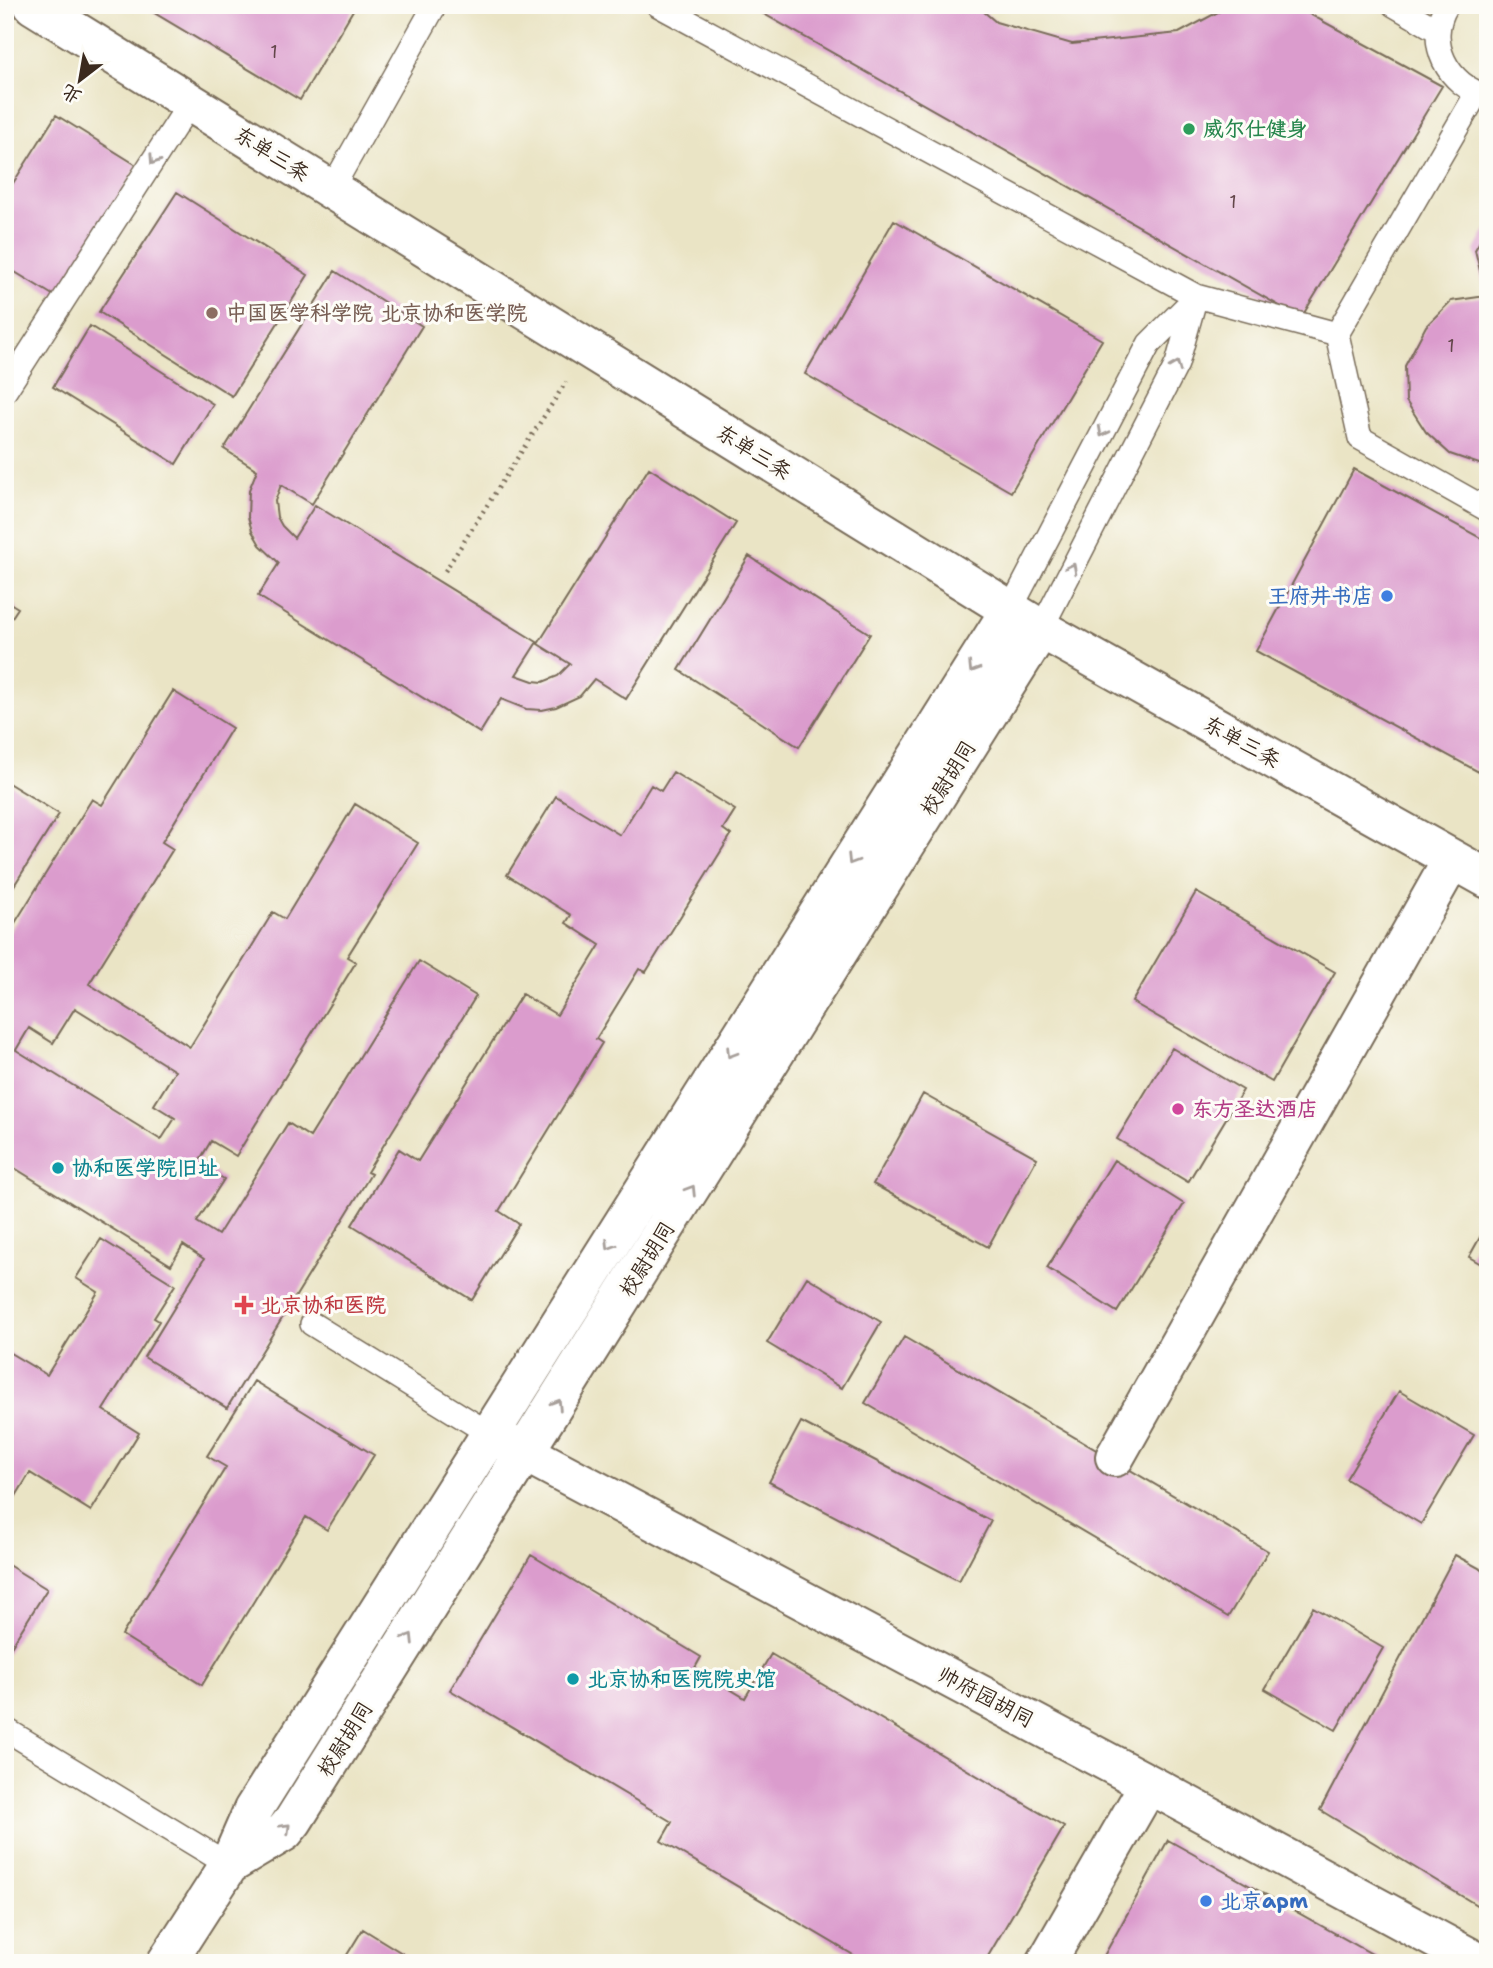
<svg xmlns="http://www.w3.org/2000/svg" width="1493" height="1968" font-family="'Shantell Sans','LXGW WenKai TC',sans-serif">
	<rect width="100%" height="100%" fill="#fdfcf7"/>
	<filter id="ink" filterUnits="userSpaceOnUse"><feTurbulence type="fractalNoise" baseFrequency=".0143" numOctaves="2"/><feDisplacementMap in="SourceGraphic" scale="14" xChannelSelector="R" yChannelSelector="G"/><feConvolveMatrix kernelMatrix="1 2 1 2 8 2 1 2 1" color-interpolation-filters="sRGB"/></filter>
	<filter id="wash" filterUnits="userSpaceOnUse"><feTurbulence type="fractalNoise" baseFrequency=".00686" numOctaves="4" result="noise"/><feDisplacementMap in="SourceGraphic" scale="28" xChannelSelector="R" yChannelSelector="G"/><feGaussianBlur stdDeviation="1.57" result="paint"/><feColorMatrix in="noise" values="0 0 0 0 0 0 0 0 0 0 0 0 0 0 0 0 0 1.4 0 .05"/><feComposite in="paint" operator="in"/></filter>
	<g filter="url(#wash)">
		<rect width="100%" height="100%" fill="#eae4c5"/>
		<g id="blocks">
			<!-- building -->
			<path fill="#db9ccd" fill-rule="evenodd" d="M141,5H356L300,100Z
				M748,5H976L996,22L1072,44L1179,33L1231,5H1293L1442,86L1301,318Z
				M56,115L138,166L56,297L5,266V185L10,188Z
				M177,192L308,275L232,396L99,312Z
				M894,220L1102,340L1011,492L805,374Z
				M1488,227V464L1482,465L1450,454L1426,432L1406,401L1405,366L1426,326L1451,301L1486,296L1475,250Z
				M335,271L422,326L312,504L281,485L275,501L277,517L282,526L294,538L315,505L537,642L516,675L533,681L543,682L558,676L570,664L538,644L649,468L736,523L626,699L594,679L580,696L556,707L542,710L526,709L501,699L480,733L258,596L279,563L260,545L252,531L248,517L249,490L257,470L224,449Z
				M90,326L213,404L176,464L53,387Z
				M1354,469L1488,542V777L1256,651Z
				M749,556L870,634L799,747L679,670Z
				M5,600L18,608L5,628Z
				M173,691L232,728L162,842L173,849L89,984L190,1047L273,912L285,919L355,804L418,843L347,957L356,962L236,1156L211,1141L198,1163L224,1179L197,1222L218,1235L288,1123L310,1137L419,961L476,996L367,1172L371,1174L227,1408L144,1357L204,1259L183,1245L171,1265L5,1162V939L92,799L102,805ZM75,1008L175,1071L154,1105L175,1118L161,1140L16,1050L29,1028L53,1043Z
				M673,772L735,810L723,829L731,835L646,972L639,969L596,1039L602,1043L499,1211L519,1224L472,1300L352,1225L399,1149L418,1161L522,994L557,1015L600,945L566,923L571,915L507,875L556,796L620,835L651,785L661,791Z
				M5,781L59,814L5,900Z
				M1196,892L1335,972L1272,1082L1132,1002Z
				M1172,1048L1243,1090L1188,1182L1117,1139Z
				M923,1094L1037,1158L988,1247L873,1184Z
				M1114,1160L1184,1204L1117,1312L1047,1268Z
				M1488,1223V1268L1469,1257Z
				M101,1239L175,1285L154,1318L159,1321L103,1410L139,1433L91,1511L30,1473L5,1514V1350L47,1375L98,1292L76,1278Z
				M807,1277L881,1322L842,1388L767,1343Z
				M904,1337L1268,1551L1228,1617L865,1403Z
				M254,1381L374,1455L327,1530L306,1517L202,1685L122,1635L226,1467L207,1456Z
				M1399,1391L1474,1435L1421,1524L1346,1479Z
				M801,1422L991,1521L959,1581L769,1482Z
				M531,1555L701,1657L695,1668L745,1698L771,1654L1064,1827L984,1963H867L661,1841L672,1822L450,1690Z
				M1455,1555L1488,1573V1912L1320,1810Z
				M5,1563L47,1589L7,1653L5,1652Z
				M1313,1607L1383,1648L1336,1730L1265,1689Z
				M1168,1840L1388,1963H1100Z
				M363,1929L418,1963H342Z"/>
		</g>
	</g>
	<g filter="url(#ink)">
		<use href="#blocks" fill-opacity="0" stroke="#786b58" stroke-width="2"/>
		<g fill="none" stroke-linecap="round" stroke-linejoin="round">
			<defs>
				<path id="lane" d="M658,5L1196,296L1337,334
					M1394,5L1437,30
					M1447,5C1424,41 1448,87 1488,96
					M1477,93L1337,334L1360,438L1488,510
					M331,190L435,5
					M5,391L190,103
					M1010,610L1149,344L1194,299
					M1041,629L1177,364L1196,296
					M312,1324L490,1434
					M5,1729L229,1865"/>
				<path id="street" d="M490,1434L1149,1784L1480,1963
					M1115,1457L1452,860
					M1046,1963L1149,1784"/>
				<path id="secondary" d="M33,5L1041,629L1488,879
					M229,1865L284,1832L293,1821L1041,629
					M166,1963L229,1865L253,1810L1010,610"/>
			</defs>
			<!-- lane casing -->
			<use href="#lane" stroke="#786b58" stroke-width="26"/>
			<!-- street casing -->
			<use href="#street" stroke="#786b58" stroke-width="42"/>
			<!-- secondary casing -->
			<use href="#secondary" stroke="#786b58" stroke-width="42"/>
			<!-- path -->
			<path stroke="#786b58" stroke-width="4.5" stroke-dasharray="2 5" stroke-linecap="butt" d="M445,571L566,382"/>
			<!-- lane -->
			<use href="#lane" stroke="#fff" stroke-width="23"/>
			<!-- street -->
			<use href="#street" stroke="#fff" stroke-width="38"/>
			<!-- secondary -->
			<use href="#secondary" stroke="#fff" stroke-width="38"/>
		</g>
		<!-- one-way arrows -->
		<defs><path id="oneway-chevron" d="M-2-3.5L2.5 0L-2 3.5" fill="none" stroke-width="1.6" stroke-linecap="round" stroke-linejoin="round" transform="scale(1.75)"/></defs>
		<g stroke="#a79f9a">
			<use href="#oneway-chevron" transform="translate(154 160) rotate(123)"/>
			<use href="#oneway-chevron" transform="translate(1176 366) rotate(-68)"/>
			<use href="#oneway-chevron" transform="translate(1103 432) rotate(118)"/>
			<use href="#oneway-chevron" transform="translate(1072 568) rotate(-63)"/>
			<use href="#oneway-chevron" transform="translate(973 668) rotate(122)"/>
			<use href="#oneway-chevron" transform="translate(852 860) rotate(122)"/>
			<use href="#oneway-chevron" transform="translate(731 1053) rotate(122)"/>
			<use href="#oneway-chevron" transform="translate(691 1190) rotate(-58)"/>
			<use href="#oneway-chevron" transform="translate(610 1245) rotate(122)"/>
			<use href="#oneway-chevron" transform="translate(557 1404) rotate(-58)"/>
			<use href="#oneway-chevron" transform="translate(409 1638) rotate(-58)"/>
			<use href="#oneway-chevron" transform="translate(286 1828) rotate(-44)"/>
		</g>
	</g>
	<!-- markers -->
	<circle fill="#2e9e5b" stroke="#fdfcf7" stroke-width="2.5" cx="1189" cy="129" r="7"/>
	<circle fill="#8d6e63" stroke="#fdfcf7" stroke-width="2.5" cx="212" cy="313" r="7"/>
	<g fill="#3f7fe0" stroke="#fdfcf7" stroke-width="2.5">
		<circle cx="1387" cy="596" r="7"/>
		<circle cx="1206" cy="1901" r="7"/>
	</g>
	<circle fill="#d1479c" stroke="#fdfcf7" stroke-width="2.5" cx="1178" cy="1109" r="7"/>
	<g fill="#0f9aa8" stroke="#fdfcf7" stroke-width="2.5">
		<circle cx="58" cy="1168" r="7"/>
		<circle cx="573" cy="1679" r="7"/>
	</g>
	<path fill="#e0444e" stroke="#fdfcf7" stroke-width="2.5" d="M240.5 1294.5h7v7h7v7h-7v7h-7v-7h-7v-7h7z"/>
	<g text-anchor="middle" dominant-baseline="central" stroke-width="6" stroke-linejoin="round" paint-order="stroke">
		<!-- number labels -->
		<g font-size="18" fill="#63464a">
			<text x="274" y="52">1</text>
			<text x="1233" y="202">1</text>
			<text x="1451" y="346">1</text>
		</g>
		<!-- leisure labels -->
		<g font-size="21" font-weight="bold" fill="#27864d" stroke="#fdfcf7" text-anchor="start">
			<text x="1203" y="129">威尔仕健身</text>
		</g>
		<!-- street labels -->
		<g font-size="21" fill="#3b2a1e" stroke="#fdfcf7">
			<text transform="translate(272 154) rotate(32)">东单三条</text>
			<text transform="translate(754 452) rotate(32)">东单三条</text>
			<text transform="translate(1242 742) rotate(29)">东单三条</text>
			<text transform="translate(948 778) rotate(-58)">校尉胡同</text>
			<text transform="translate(647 1259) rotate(-58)">校尉胡同</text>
			<text transform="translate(986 1697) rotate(28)">帅府园胡同</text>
			<text transform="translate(345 1739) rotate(-58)">校尉胡同</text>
		</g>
		<!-- education labels -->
		<g font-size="21" font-weight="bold" fill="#785e54" stroke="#fdfcf7" text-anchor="start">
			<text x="226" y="313">中国医学科学院 北京协和医学院</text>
		</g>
		<!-- shop labels -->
		<g font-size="21" font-weight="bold" fill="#366cbe" stroke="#fdfcf7" text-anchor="end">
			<text x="1373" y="596">王府井书店</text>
			<text x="1220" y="1901" text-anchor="start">北京apm</text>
		</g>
		<!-- hotel labels -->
		<g font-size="21" font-weight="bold" fill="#b23c85" stroke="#fdfcf7" text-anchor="start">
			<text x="1192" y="1109">东方圣达酒店</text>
		</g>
		<!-- culture labels -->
		<g font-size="21" font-weight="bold" fill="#0d838f" stroke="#fdfcf7" text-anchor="start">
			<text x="72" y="1168">协和医学院旧址</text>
			<text x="587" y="1679">北京协和医院院史馆</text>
		</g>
		<!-- health labels -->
		<g font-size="21" font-weight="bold" fill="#be3a42" stroke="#fdfcf7" text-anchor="start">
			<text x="260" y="1305">北京协和医院</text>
		</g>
	</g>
	<!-- margin -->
	<rect width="1493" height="1968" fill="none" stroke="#fdfcf7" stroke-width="28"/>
	<!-- north arrow -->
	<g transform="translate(80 80) rotate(211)" stroke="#fdfcf7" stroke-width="5" paint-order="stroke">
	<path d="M0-5L12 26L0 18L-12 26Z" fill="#3b2a1e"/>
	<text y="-10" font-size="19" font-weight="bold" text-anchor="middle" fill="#3b2a1e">北</text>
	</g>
</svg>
